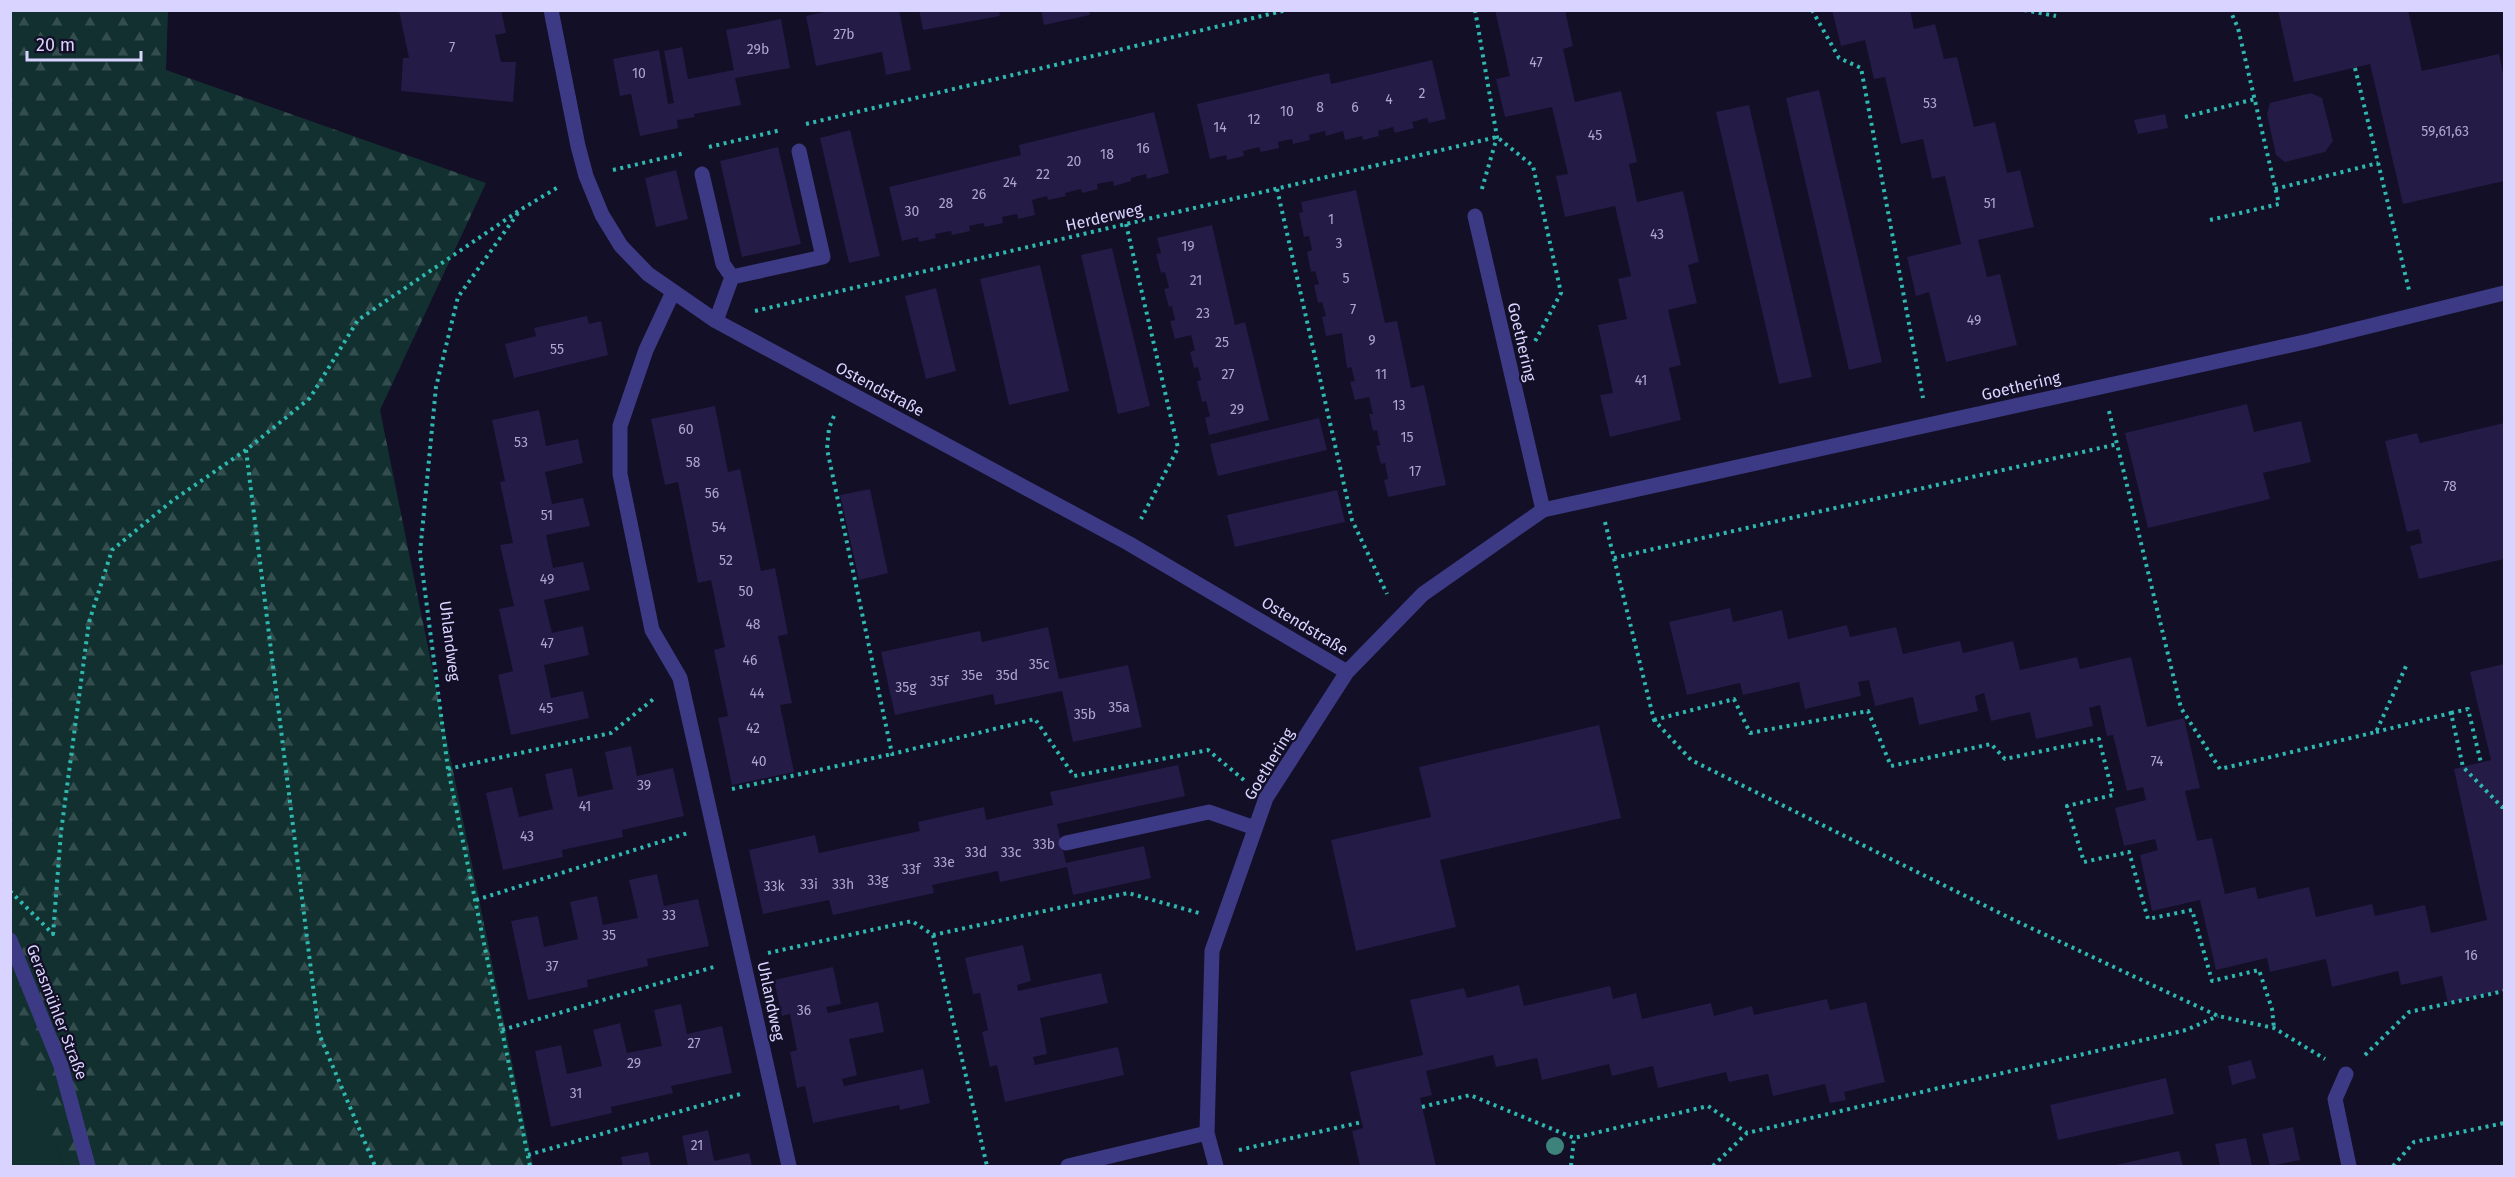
<svg xmlns="http://www.w3.org/2000/svg" width="2515" height="1177" font-family="'Fira Sans',sans-serif">
	<defs>
		<pattern id="forest-firs" width="22" height="20" patternUnits="userSpaceOnUse" patternTransform="scale(1.5)"><rect width="22" height="20" fill="#12302f"/><path d="M5 1l3.5 6h-7zM16 11l3.5 6h-7z" fill="#344d4e"/></pattern>
	</defs>
	<rect width="100%" height="100%" fill="#130f26"/>
	<!-- green -->
	<path fill="#12302f" d="M10,1014H11L63,1166H11Z"/>
	<!-- forest -->
	<path fill="url(#forest-firs)" d="M10,11H168L166,70L486,183L380,410L533,1166H63L10,1014Z"/>
	<!-- building -->
	<path fill="#241b47" d="M403,10H501L506,33L495,35L501,62H516L513,102L401,91L403,58H409L399,11Z
		M833,10H899L911,70L886,75L882,52L816,66L806,16Z
		M919,10H999L1000,16L923,30Z
		M1041,10H1089L1090,15L1044,25Z
		M1495,10H1565L1573,46L1563,49L1575,102L1621,91L1637,162L1629,164L1637,202L1683,191L1699,262L1688,265L1697,303L1668,310L1681,365L1669,368L1681,420L1610,437L1600,395L1613,393L1598,325L1627,319L1618,279L1631,276L1615,206L1565,217L1556,176L1568,174L1552,107L1505,117L1496,79L1510,76Z
		M1832,10H1910L1914,29L1935,24L1944,59L1957,57L1974,127L1995,122L2007,173L2020,170L2034,227L1978,240L1987,277L2000,274L2017,345L1946,362L1929,292L1916,296L1907,257L1961,244L1945,176L1932,179L1923,139L1901,144L1885,77L1874,79L1865,40L1841,46Z
		M2278,10H2408L2422,71L2499,54L2504,79V181L2403,204L2370,64L2294,82Z
		M781,19L790,68L735,78L741,105L694,114L695,117L677,120L678,128L640,136L631,94L620,96L613,59L659,50L668,104L674,103L664,51L682,47L688,79L734,70L726,30Z
		M1432,60L1446,119L1429,123L1427,118L1412,122L1414,128L1395,133L1393,127L1378,131L1379,136L1363,140L1362,136L1345,140L1343,131L1326,136L1325,131L1309,135L1310,140L1293,144L1292,139L1278,142L1279,148L1261,152L1259,147L1243,151L1244,156L1227,160L1226,155L1210,159L1197,104L1329,73L1331,84Z
		M1819,90L1882,362L1849,370L1786,98Z
		M2311,93L2322,98L2333,141L2325,152L2285,162L2276,155L2267,114L2270,103Z
		M1749,105L1812,377L1779,384L1716,112Z
		M1154,112L1169,173L1147,179L1146,174L1131,178V181L1114,186L1113,181L1097,184L1098,189L1082,193L1081,189L1065,193L1066,196L1048,200L1047,196L1032,200L1035,215L1018,219L1017,214L1002,217L1003,223L985,227L983,223L969,226L970,231L952,235L951,231L935,234L936,238L919,242L918,237L902,241L889,187L1021,155L1019,145Z
		M2165,114L2168,128L2138,134L2134,120Z
		M850,130L880,256L849,263L820,138Z
		M778,147L801,244L742,257L720,161Z
		M676,170L688,219L656,227L645,178Z
		M1356,190L1385,323L1397,321L1411,388L1424,385L1446,485L1388,497L1384,480L1388,479L1385,463L1381,464L1376,446L1380,445L1377,430L1373,431L1369,414H1373L1369,397L1355,400L1350,382L1355,381L1351,367L1347,368L1342,333L1326,336L1322,317L1326,316L1322,302L1318,303L1314,285L1319,284L1315,271L1311,272L1307,252L1312,250L1309,236L1304,237L1299,213L1303,212L1301,202Z
		M1212,225L1235,325L1245,322L1269,420L1209,435L1205,418L1210,416L1206,401L1202,402L1197,381L1201,380L1198,367L1194,368L1190,352L1195,350L1191,335L1175,339L1170,321L1175,320L1172,306L1169,307L1164,289L1169,288L1165,272L1161,273L1156,254L1161,253L1157,238Z
		M1112,248L1150,406L1118,414L1081,255Z
		M1040,265L1069,391L1009,405L980,279Z
		M936,288L956,371L926,379L905,296Z
		M587,316L589,324L601,321L608,355L514,378L505,344L536,336L534,328Z
		M2247,404L2254,432L2301,421L2311,462L2263,473L2270,499L2148,528L2125,433Z
		M715,406L728,472L740,469L761,571L775,568L788,634L778,636L792,703L780,705L794,772L732,785L718,718L728,716L714,650L725,647L711,580L698,583L678,482L665,485L651,419Z
		M539,410L546,446L578,439L583,463L545,472L552,504L583,498L590,526L546,535L553,568L583,562L590,590L544,600L552,633L583,626L589,655L544,665L551,698L583,691L589,718L511,735L498,675L513,671L499,609L514,606L500,545L513,543L500,482L505,481L492,420Z
		M1319,418L1327,450L1218,476L1210,444Z
		M2504,423V559L2419,579L2410,546L2422,543L2419,529L2407,532L2385,441L2417,433L2420,443Z
		M870,489L888,573L859,580L840,495Z
		M1337,490L1345,522L1235,547L1227,515Z
		M1730,608L1733,622L1782,610L1788,639L1847,625L1850,637L1896,627L1903,654L1960,641L1963,653L2013,641L2020,670L2077,657L2080,669L2131,657L2147,727L2184,718L2200,788L2185,791L2197,841L2212,838L2225,894L2255,887L2258,899L2309,887L2316,917L2372,904L2375,916L2425,905L2431,933L2487,920L2454,769L2491,760L2470,672L2504,664L2503,990L2448,1003L2442,976L2401,985L2398,971L2332,987L2326,959L2270,972L2267,958L2216,970L2200,900L2152,911L2140,855L2158,850L2155,839L2124,846L2115,808L2146,800L2143,787L2127,791L2113,735L2107,736L2100,705L2089,708L2093,726L2036,739L2030,712L1991,721L1984,693L1975,696L1978,711L1919,725L1913,697L1875,706L1869,680L1858,682L1861,696L1805,709L1799,682L1743,695L1740,683L1687,695L1669,622Z
		M1048,627L1059,679L1128,665L1142,727L1073,742L1062,691L995,705L993,694L895,715L881,652L980,631L982,642Z
		M1599,725L1621,818L1440,860L1456,927L1356,951L1331,840L1431,817L1419,767Z
		M631,746L637,776L673,768L684,816L622,830L623,837L562,850L563,857L503,870L486,793L512,787L519,817L553,809L545,774L572,768L578,797L613,789L605,752Z
		M1178,765L1185,796L1057,824L1066,863L1144,846L1151,878L1073,895L1067,867L1000,882L998,871L932,885L934,893L833,915L829,900L763,914L749,850L815,835L819,853L920,831L918,822L984,807L986,820L1053,805L1050,792Z
		M657,874L664,906L698,899L709,946L647,959L648,966L587,980L588,987L528,1000L511,921L538,916L544,947L578,939L570,902L597,896L603,925L638,918L629,880Z
		M1023,945L1031,981L1017,985L1018,991L1101,973L1108,1003L1040,1018L1047,1054L1033,1057L1035,1065L1118,1047L1124,1075L1005,1102L997,1065L990,1067L982,1032L988,1030L980,993L973,994L965,958Z
		M833,967L841,1004L826,1007L828,1013L878,1002L884,1032L849,1039L857,1075L842,1079L844,1086L923,1069L930,1103L900,1110L899,1105L813,1123L805,1086L797,1088L790,1052L797,1050L790,1014L782,1016L774,980Z
		M1519,985L1524,1006L1610,986L1613,999L1636,993L1642,1019L1711,1003L1714,1016L1752,1006L1754,1015L1827,999L1830,1010L1866,1002L1885,1082L1844,1092L1846,1100L1830,1103L1825,1084L1773,1096L1768,1074L1729,1082L1726,1072L1658,1088L1653,1066L1612,1076L1609,1064L1542,1080L1537,1058L1496,1067L1493,1055L1426,1071L1432,1095L1420,1098L1436,1166H1360L1352,1131L1363,1128L1350,1072L1423,1055L1410,1000L1464,988L1467,998Z
		M681,1004L687,1034L722,1026L732,1073L671,1086L673,1093L611,1107L612,1113L551,1127L535,1051L561,1045L567,1074L602,1066L593,1030L620,1023L627,1053L662,1046L654,1010Z
		M2251,1060L2256,1078L2232,1085L2228,1066Z
		M2166,1078L2174,1114L2058,1140L2050,1105Z
		M2293,1127L2300,1160L2270,1166L2262,1134Z
		M708,1130L714,1161L749,1153L752,1166H688L682,1136Z
		M2246,1138L2252,1166H2220L2215,1144Z
		M2179,1151L2183,1166H2111Z
		M648,1152L651,1166H623L621,1157Z"/>
	<g fill="none" stroke-linecap="round" stroke-linejoin="round">
		<!-- path -->
		<path stroke="#2fb8b0" stroke-width="4" stroke-dasharray="3 4.5" stroke-linecap="butt" d="M1475,10L1497,137L1481,192
			M1812,10L1839,58L1861,68L1923,398
			M2024,10L2056,16
			M2355,68L2409,290
			M2185,117L2255,99
			M806,124L1287,10
			M709,147L781,130
			M613,170L685,153
			M1277,189L1352,520L1387,594
			M2275,189L2378,163
			M518,213L458,297L436,387L420,553L448,769L530,1166
			M2210,220L2279,204L2238,28L2230,10
			M1126,224L1178,448L1141,519
			M755,311L1497,137L1533,166L1561,293L1533,345
			M2109,411L2181,708L2220,769L2376,732L2407,664
			M834,416L829,428L827,449L892,754L1035,719L1074,776L1208,750L1245,781
			M246,450L319,1034L375,1166
			M1605,522L1654,720L1691,760L2016,921L2218,1016L2274,1028L2325,1059
			M1614,558L2118,444
			M2451,713L2468,709L2481,763
			M1654,720L1734,699L1750,733L1868,711L1891,766L1991,744L2005,759L2099,739L2113,795L2067,806L2084,862L2129,852L2148,919L2192,910L2212,981L2259,970L2272,1009L2274,1028
			M2376,732L2451,713L2463,767L2502,807H2504
			M448,769L611,733L656,697
			M732,789L892,754
			M10,891L53,934L61,832L89,622L112,550L172,501L246,450L310,398L358,320L520,210L560,186
			M476,900L688,833
			M933,935L987,1166
			M768,953L912,921L933,935L1128,893L1199,913
			M502,1030L717,966
			M2365,1055L2409,1012L2504,991
			M1422,1107L1470,1095L1574,1138L1708,1106L1747,1133L2186,1030L2218,1016
			M1239,1150L1362,1122
			M528,1155L744,1093
			M1571,1166L1574,1138
			M1713,1166L1747,1133
			M2393,1166L2414,1142L2504,1123"/>
		<!-- minor -->
		<path stroke="#3d3a85" stroke-width="15" d="M551,10L578,146L586,176L602,215L621,246L648,274L716,321L1128,543L1347,672
			M702,174L723,264L732,277
			M1475,216L1543,510
			M673,292L646,350L620,426V474L652,630L680,678L789,1166
			M716,321L732,277L823,257L799,151
			M1066,843L1209,812L1255,828
			M10,940L61,1066L88,1166
			M2346,1074L2335,1099L2349,1166
			M1068,1166L1207,1133
			M1216,1166L1207,1133L1212,951L1266,798L1347,672L1423,594L1543,510L2309,341L2504,293"/>
	</g>
	<!-- trees -->
	<circle fill="#3d827b" cx="1555" cy="1146" r="9"/>
	<g text-anchor="middle" dominant-baseline="central" stroke-width="4.5" stroke-linejoin="round" paint-order="stroke">
		<!-- number labels -->
		<g font-size="14" fill="#aca6d1">
			<text x="844" y="34">27b</text>
			<text x="452" y="47">7</text>
			<text x="758" y="49">29b</text>
			<text x="1536" y="62">47</text>
			<text x="639" y="73">10</text>
			<text x="1422" y="93">2</text>
			<text x="1389" y="99">4</text>
			<text x="1930" y="103">53</text>
			<text x="1320" y="107">8</text>
			<text x="1355" y="107">6</text>
			<text x="1287" y="111">10</text>
			<text x="1254" y="119">12</text>
			<text x="1220" y="127">14</text>
			<text x="2445" y="131">59,61,63</text>
			<text x="1595" y="135">45</text>
			<text x="1143" y="148">16</text>
			<text x="1107" y="154">18</text>
			<text x="1074" y="161">20</text>
			<text x="1043" y="174">22</text>
			<text x="1010" y="182">24</text>
			<text x="979" y="194">26</text>
			<text x="946" y="203">28</text>
			<text x="1990" y="203">51</text>
			<text x="912" y="211">30</text>
			<text x="1331" y="219">1</text>
			<text x="1657" y="234">43</text>
			<text x="1339" y="243">3</text>
			<text x="1188" y="246">19</text>
			<text x="1346" y="278">5</text>
			<text x="1196" y="280">21</text>
			<text x="1353" y="309">7</text>
			<text x="1203" y="313">23</text>
			<text x="1974" y="320">49</text>
			<text x="1372" y="340">9</text>
			<text x="1222" y="342">25</text>
			<text x="557" y="349">55</text>
			<text x="1228" y="374">27</text>
			<text x="1381" y="374">11</text>
			<text x="1641" y="380">41</text>
			<text x="1399" y="405">13</text>
			<text x="1237" y="409">29</text>
			<text x="686" y="429">60</text>
			<text x="1407" y="437">15</text>
			<text x="521" y="442">53</text>
			<text x="693" y="462">58</text>
			<text x="1415" y="471">17</text>
			<text x="2450" y="486">78</text>
			<text x="712" y="493">56</text>
			<text x="547" y="515">51</text>
			<text x="719" y="527">54</text>
			<text x="726" y="560">52</text>
			<text x="547" y="579">49</text>
			<text x="746" y="591">50</text>
			<text x="753" y="624">48</text>
			<text x="547" y="643">47</text>
			<text x="750" y="660">46</text>
			<text x="1039" y="664">35c</text>
			<text x="972" y="675">35e</text>
			<text x="1007" y="675">35d</text>
			<text x="939" y="681">35f</text>
			<text x="906" y="687">35g</text>
			<text x="757" y="693">44</text>
			<text x="1119" y="707">35a</text>
			<text x="546" y="708">45</text>
			<text x="1085" y="714">35b</text>
			<text x="753" y="728">42</text>
			<text x="759" y="761">40</text>
			<text x="2157" y="761">74</text>
			<text x="644" y="785">39</text>
			<text x="585" y="806">41</text>
			<text x="527" y="836">43</text>
			<text x="1044" y="844">33b</text>
			<text x="976" y="852">33d</text>
			<text x="1011" y="852">33c</text>
			<text x="944" y="862">33e</text>
			<text x="911" y="869">33f</text>
			<text x="878" y="880">33g</text>
			<text x="809" y="884">33i</text>
			<text x="843" y="884">33h</text>
			<text x="774" y="886">33k</text>
			<text x="669" y="915">33</text>
			<text x="609" y="935">35</text>
			<text x="2471" y="955">16</text>
			<text x="552" y="966">37</text>
			<text x="804" y="1010">36</text>
			<text x="694" y="1043">27</text>
			<text x="634" y="1063">29</text>
			<text x="576" y="1093">31</text>
			<text x="697" y="1145">21</text>
		</g>
		<!-- street labels -->
		<g font-size="16" fill="#d9d4ff" stroke="#130f26">
			<text transform="translate(1104 217) rotate(-13)">Herderweg</text>
			<text transform="translate(1522 342) rotate(77)">Goethering</text>
			<text transform="translate(2021 386) rotate(-13)">Goethering</text>
			<text transform="translate(880 389) rotate(28)">Ostendstraße</text>
			<text transform="translate(1305 626) rotate(31)">Ostendstraße</text>
			<text transform="translate(450 641) rotate(83)">Uhlandweg</text>
			<text transform="translate(1269 764) rotate(-59)">Goethering</text>
			<text transform="translate(771 1001) rotate(78)">Uhlandweg</text>
			<text transform="translate(57 1012) rotate(69)">Gerasmühler Straße</text>
		</g>
	</g>
	<!-- border -->
	<rect width="2515" height="1177" fill="none" stroke="#d9d4ff" stroke-width="24"/>
	<!-- scale -->
	<path d="M27 51v9h114v-9" fill="none" stroke="#d9d4ff" stroke-width="3"/>
	<text x="36" y="51" font-size="18" fill="#d9d4ff" stroke="#130f26" stroke-width="4.5" paint-order="stroke">20 m</text>
</svg>
